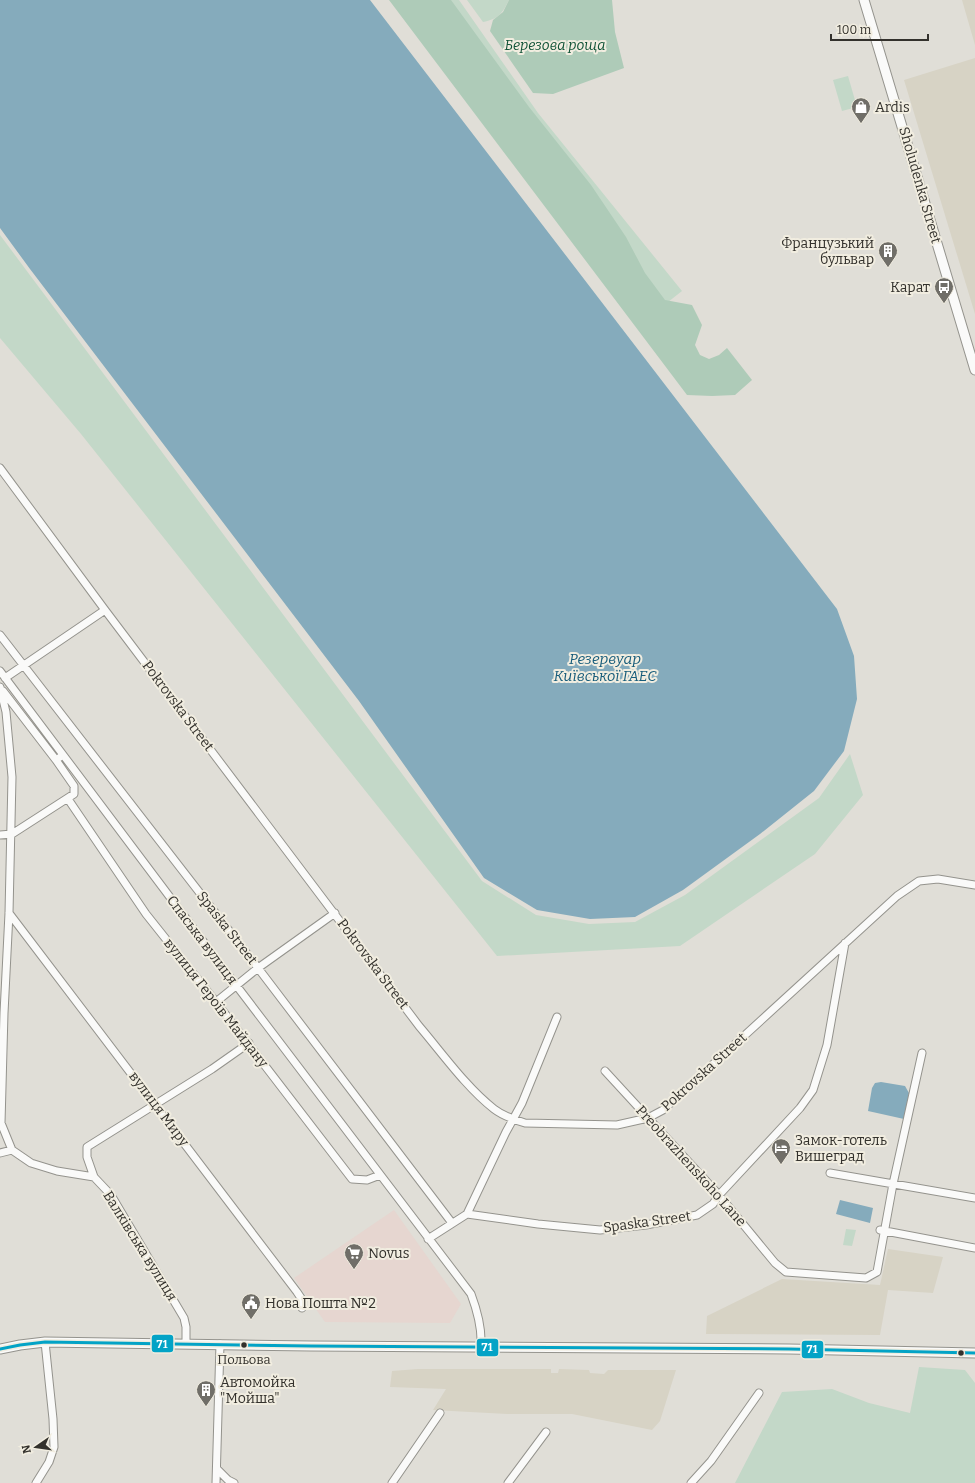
<svg xmlns="http://www.w3.org/2000/svg" width="975" height="1483" font-family="Bitter,serif">
	<rect width="100%" height="100%" fill="#e0ded7"/>
	<!-- commercial -->
	<path fill="#e6d6d0" d="M394,1210L461,1304L450,1323L325,1322L294,1278Z"/>
	<!-- built -->
	<path fill="#d7d3c5" d="M962,0H975V45Z
		M975,58V314L904,80Z
		M888,1249L943,1257L933,1293L888,1290L880,1335L706,1334L707,1316L782,1279L880,1285Z
		M418,1369H551V1373H558L559,1369L589,1370L590,1373L604,1374L608,1370H676L660,1421L652,1430L572,1414H507L433,1410L446,1389L390,1387L392,1371Z"/>
	<!-- green -->
	<path fill="#c3d8c8" d="M431,0H459L538,113L682,291L663,306Z
		M467,0H509C502,14 498,19 483,22Z
		M848,76L857,107L842,111L833,80Z
		M0,235L482,881L536,915L589,924L635,922L685,895L819,798L850,754L863,795L815,854L680,946L497,956L81,434L0,338Z
		M846,1229L856,1230L852,1246L843,1245Z
		M919,1367L965,1370L975,1383V1483H735L782,1392L832,1389L869,1403L910,1413Z"/>
	<!-- forest -->
	<path fill="#aecbb8" d="M389,0H451L529,107L591,185L626,237L645,273L665,300L692,305L702,325L695,345L700,355L709,359L719,355L727,348L752,380L735,395L712,396L687,395Z
		M509,0H612L615,32L624,68L553,94L533,93L490,31L493,20L503,12Z"/>
	<!-- water -->
	<path fill="#85abbc" d="M0,0H370L837,609L854,656L857,699L844,751L814,791L760,834L683,890L635,917L590,919L537,910L484,878L359,701L30,269L0,228Z
		M881,1082L905,1086L909,1093L904,1119L868,1111L872,1088L875,1083Z
		M840,1200L873,1208L870,1223L836,1214Z"/>
	<g fill="none" stroke-linecap="round" stroke-linejoin="round">
		<defs>
			<path id="minor" d="M0,468L105,610L419,1026C442,1053 466,1087 494,1109C503,1116 515,1120 525,1123L617,1125L648,1118L663,1110L897,896L919,881L938,879L975,885
				M0,635L258,968L452,1223
				M0,671L236,985L471,1294C477,1310 482,1329 481,1346
				M5,678L105,610
				M0,687L6,712L12,777L9,913L4,1013L1,1123L12,1150L31,1163L57,1171L94,1177L111,1195L184,1318L186,1327V1343
				M3,691L56,760
				M68,799L146,914L216,1002L352,1179L367,1180L380,1175
				M0,835L12,834L74,794V786L56,760L63,755
				M9,913L297,1292L301,1298L302,1308
				M216,1002L258,968L335,913
				M605,1071L719,1195L775,1263L786,1272L866,1278L877,1272L893,1184L922,1053
				M0,1153L12,1150
				M830,1173L975,1198
				M94,1177L87,1157V1147L212,1069L249,1043
				M467,1214L538,1224L600,1230L646,1225L697,1215L713,1204L719,1195L800,1108L813,1090L827,1045L845,943
				M880,1230L975,1248
				M428,1239L467,1214L506,1132L522,1103L557,1017
				M217,1469L228,1480L234,1483
				M36,1483L49,1462L54,1447L53,1419L45,1342
				M216,1483L220,1344
				M392,1483L440,1413
				M508,1483L546,1432
				M691,1483L711,1461L759,1393"/>
			<path id="major" d="M864,0L975,370
				M0,1349L20,1345L45,1342L311,1346L789,1349L975,1353"/>
		</defs>
		<!-- minor casing -->
		<use href="#minor" stroke="#94938d" stroke-width="9"/>
		<!-- major casing -->
		<use href="#major" stroke="#94938d" stroke-width="11"/>
		<!-- minor -->
		<use href="#minor" stroke="#fafaf9" stroke-width="7"/>
		<!-- major -->
		<use href="#major" stroke="#fafaf9" stroke-width="9"/>
		<defs>
			<path id="bus-1" d="M0,1349L20,1345L45,1342L311,1346L789,1349L975,1353"/>
		</defs>
		<!-- bus-1 casing -->
		<use href="#bus-1" stroke="#f1ede0" stroke-width="6"/>
		<!-- bus-1 -->
		<use href="#bus-1" stroke="#03a3c6" stroke-width="3"/>
	</g>
	<!-- icons -->
	<defs>
		<symbol id="shop-pin" viewBox="-11 -11 22 30"><path d="M0 17L-7.5 6A9.5 9.5 0 1 1 7.5 6Z" fill="#706e68" stroke="#f1ede0"/><path d="M-5-2.5h2.3a2.7 3.5 0 0 1 5.4 0H5L5.5 6h-11ZM-1.5-2.5h3a1.5 2.3 0 0 0-3 0Z" fill="#fff"/></symbol>
		<symbol id="building-pin" viewBox="-11 -11 22 30"><path d="M0 17L-7.5 6A9.5 9.5 0 1 1 7.5 6Z" fill="#706e68" stroke="#f1ede0"/><path d="M-4-6H4V6H1V3H-1V6H-4ZM-2.5-4.3h1.7v1.8h-1.7ZM.8-4.3h1.7v1.8H.8ZM-2.5-1h1.7V.8h-1.7ZM.8-1h1.7V.8H.8Z" fill="#fff"/></symbol>
		<symbol id="bus-pin" viewBox="-11 -11 22 30"><path d="M0 17L-7.5 6A9.5 9.5 0 1 1 7.5 6Z" fill="#706e68" stroke="#f1ede0"/><path d="M-5-6H5V4H4V6H2V4H-2V6H-4V4H-5ZM-3.5-4V0h7V-4ZM-3.5 1.2v1.5H-2V1.2ZM2 1.2v1.5H3.5V1.2Z" fill="#fff"/></symbol>
		<symbol id="hotel-pin" viewBox="-11 -11 22 30"><path d="M0 17L-7.5 6A9.5 9.5 0 1 1 7.5 6Z" fill="#706e68" stroke="#f1ede0"/><path d="M-6-4.5h1.5V1H6V5H4.5V3h-9V5H-6ZM-4 0a1.8 1.8 0 1 1 3.6 0ZM.5 0V-2.5h3Q6-2.5 6 0Z" fill="#fff"/></symbol>
		<symbol id="supermarket-pin" viewBox="-11 -11 22 30"><path d="M0 17L-7.5 6A9.5 9.5 0 1 1 7.5 6Z" fill="#706e68" stroke="#f1ede0"/><path d="M-6-5.5h2.5l.6 2H6L4.5 2H-2.5L-4.4-4H-6ZM-1.5 3.2a1.3 1.3 0 1 0 .1 0ZM3 3.2a1.3 1.3 0 1 0 .1 0Z" fill="#fff"/></symbol>
		<symbol id="civic-pin" viewBox="-11 -11 22 30"><path d="M0 17L-7.5 6A9.5 9.5 0 1 1 7.5 6Z" fill="#706e68" stroke="#f1ede0"/><path d="M-.6-6.5H3V-4.5H.6V-3L4-1V1h2V6H-6V1h2V-1L-.6-3ZM-1.2 2.5V6h2.4V2.5Z" fill="#fff"/></symbol>
	</defs>
	<g fill-rule="evenodd">
		<use href="#shop-pin" x="850" y="96" width="22" height="30"/>
		<use href="#building-pin" x="877" y="240" width="22" height="30"/>
		<use href="#bus-pin" x="933" y="276" width="22" height="30"/>
		<use href="#hotel-pin" x="770" y="1137" width="22" height="30"/>
		<use href="#supermarket-pin" x="343" y="1242" width="22" height="30"/>
		<use href="#civic-pin" x="240" y="1292" width="22" height="30"/>
		<use href="#building-pin" x="195" y="1379" width="22" height="30"/>
	</g>
	<!-- markers -->
	<g fill="#33312c" stroke="#f1ede0" stroke-width="1.5">
		<circle cx="244" cy="1345" r="3.5"/>
		<circle cx="961" cy="1353" r="3.5"/>
	</g>
	<g text-anchor="middle" dominant-baseline="central" stroke-width="4" stroke-linejoin="round" paint-order="stroke">
		<!-- bus labels -->
		<g font-size="13" fill="#33312c" stroke="#f1ede0">
			<text x="244" y="1359">Польова</text>
		</g>
		<!-- park labels -->
		<g font-size="14" font-style="italic" fill="#0f5236" stroke="#f1ede0">
			<text x="555" y="45">Березова роща</text>
		</g>
		<!-- poi labels -->
		<g font-size="14" fill="#33312c" stroke="#f1ede0" text-anchor="start">
			<text x="875" y="107">Ardis</text>
			<text x="874" y="243" text-anchor="end">Французький<tspan x="874" dy="16">бульвар</tspan></text>
			<text x="930" y="287" text-anchor="end">Карат</text>
			<text x="795" y="1140">Замок-готель<tspan x="795" dy="16">Вишеград</tspan></text>
			<text x="368" y="1253">Novus</text>
			<text x="265" y="1303">Нова Пошта №2</text>
			<text x="220" y="1382">Автомойка<tspan x="220" dy="16">"Мойша"</tspan></text>
		</g>
		<!-- street labels -->
		<g font-size="14" fill="#33312c" stroke="#f1ede0">
			<text transform="translate(920 185) rotate(74)">Sholudenka Street</text>
			<text transform="translate(178 706) rotate(53)">Pokrovska Street</text>
			<text transform="translate(227 928) rotate(52)">Spaska Street</text>
			<text transform="translate(202 940) rotate(53)">Спаська вулиця</text>
			<text transform="translate(373 964) rotate(53)">Pokrovska Street</text>
			<text transform="translate(216 1003) rotate(52)">вулиця Героїв Майдану</text>
			<text transform="translate(704 1072) rotate(-42)">Pokrovska Street</text>
			<text transform="translate(159 1109) rotate(53)">вулиця Миру</text>
			<text transform="translate(691 1166) rotate(48)">Preobrazhenskoho Lane</text>
			<text transform="translate(647 1222) rotate(-8)">Spaska Street</text>
			<text transform="translate(140 1246) rotate(58)">Валківська вулиця</text>
		</g>
		<!-- water labels -->
		<g font-size="15" font-style="italic" fill="#175c7a" stroke="#f1ede0">
			<text x="605" y="659">Резервуар<tspan x="605" dy="17">Київської ГАЕС</tspan></text>
		</g>
	</g>
	<g stroke="#f1ede0" stroke-width="1.5">
		<rect x="151" y="1334" width="23" height="19" rx="4" fill="#03a3c6"/>
		<rect x="476" y="1338" width="23" height="19" rx="4" fill="#03a3c6"/>
		<rect x="801" y="1340" width="23" height="19" rx="4" fill="#03a3c6"/>
	</g>
	<g font-size="11" text-anchor="middle" font-weight="bold" fill="#fff">
		<text x="162" y="1348">71</text>
		<text x="487" y="1351">71</text>
		<text x="812" y="1353">71</text>
	</g>
	<!-- north arrow -->
	<g transform="translate(36 1447) rotate(257)" stroke="#f1ede0" stroke-width="3" paint-order="stroke">
	<path d="M0-3L7 15L0 10L-7 15Z" fill="#33312c"/>
	<text y="-6" font-size="11" font-weight="bold" text-anchor="middle" fill="#33312c">N</text>
	</g>
	<!-- scale -->
	<path d="M831 34v6h97v-6" fill="none" stroke="#33312c" stroke-width="2"/>
	<text x="837" y="34" font-size="12" fill="#33312c" stroke="#f1ede0" stroke-width="3" paint-order="stroke">100 m</text>
</svg>
